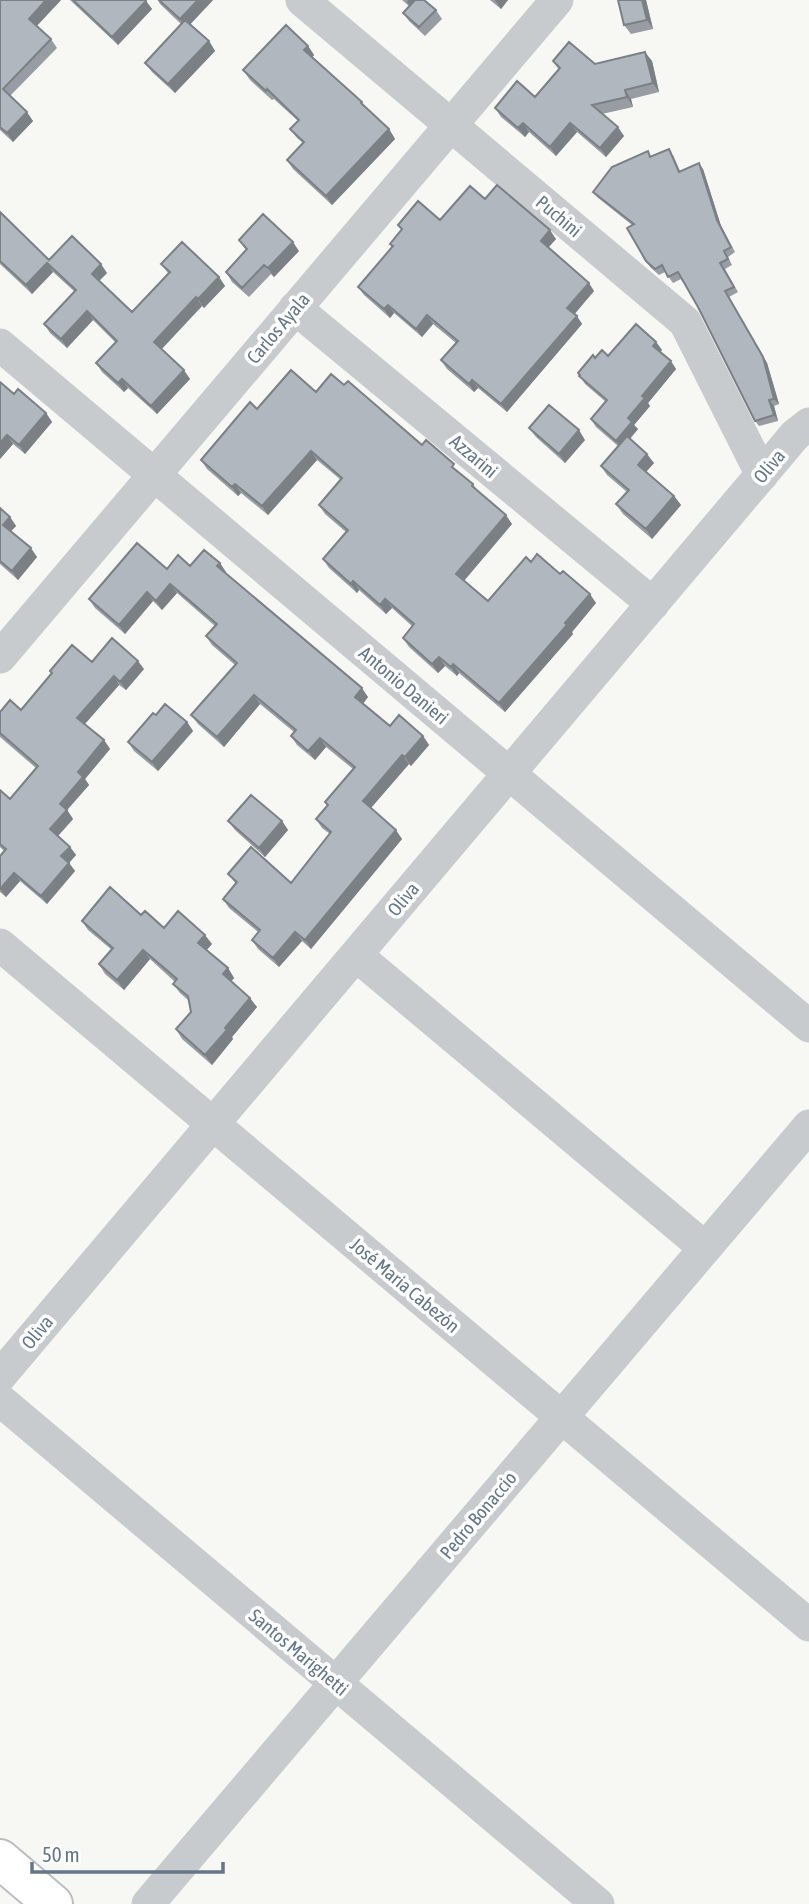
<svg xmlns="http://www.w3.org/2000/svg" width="809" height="1904" font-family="'Asap Condensed',sans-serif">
	<rect width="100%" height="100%" fill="#f7f7f4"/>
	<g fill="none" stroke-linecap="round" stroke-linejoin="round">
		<defs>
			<path id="major" d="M0,1859L53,1904"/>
		</defs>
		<!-- major casing -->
		<use href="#major" stroke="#babec2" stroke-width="42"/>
		<!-- minor -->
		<path stroke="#c7cbce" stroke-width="33" d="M302,0L685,322L762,475
			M295,308L653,604
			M0,345L809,1026
			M0,657L557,0
			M0,945L809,1625
			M356,955L705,1248
			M0,1376L795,435L809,424
			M0,1400L598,1904
			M148,1904L809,1126"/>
		<!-- major -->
		<use href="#major" stroke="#fff" stroke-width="38"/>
	</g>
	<!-- wall -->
	<path fill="#979da3" d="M0,0H61L36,26L51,39L57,48L10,96L33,121L13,142L0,130Z
		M70,0H145L152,9L118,45Z
		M158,0H213L190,24L209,41L215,51L175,93L152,72L145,63L181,24L160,4Z
		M402,0H424L436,10L442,19L425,36L409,21L403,13L409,6Z
		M490,0H508L501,9Z
		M646,0L653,29L631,34L624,25Z
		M308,46L314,55L312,57L389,129L395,139L332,205L293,169L287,160L303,143L297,138L290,129L298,121L274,99L272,100L250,80L243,70Z
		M553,61L595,64L652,61L659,92L631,99L633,107L602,114L624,136L606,157L577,132L556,156L529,132L525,137L501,117L495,108L535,97L559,70Z
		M673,155L680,171L703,169L721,226L735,252L728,257L732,265L725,269L738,292L729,297L767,363L779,404L774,406L778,421L759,426L755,421L698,307L681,279L673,283L665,272L659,275L650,267L646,261L632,225L597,197L593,192L651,156Z
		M485,199L556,239L548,248L594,291L574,314L582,324L507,412L478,388L474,392L447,369L441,360L456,343L433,324L422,337L394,313L390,318L364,295L358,287L392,247L390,244L402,230L398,225L440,220Z
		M0,212L49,260L107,273L99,281L132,312L168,273L161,264L219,277L225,286L204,308L202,306L161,349L190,379L157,414L128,388L124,392L102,372L96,363L116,343L93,320L67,348L50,333L44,324L75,292L53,272L32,294L0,264Z
		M239,240L299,251L274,277L271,274L249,297L232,282L226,272L246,250Z
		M656,342L662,350L660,352L676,369L648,403L650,406L634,425L638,429L630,439L654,463L646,472L674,496L681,505L652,539L623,514L616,504L627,492L607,475L601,466L618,446L596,427L591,419L606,402L585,384L578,373L595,358L608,356Z
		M0,382L14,394L46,413L52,422L25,454L13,444L0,459Z
		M316,392L422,445L473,484L477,490L512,524L464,581L488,601L531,562L596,603L572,632L573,634L505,712L459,673L457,676L445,666L438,673L409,647L403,638L413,627L392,608L386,614L359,590L357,593L329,568L323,559L346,532L325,514L319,505L341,480L317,460L268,515L241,493L238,496L207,469L201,460L257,409Z
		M529,428L585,440L565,463L536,437Z
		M0,508L10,517L16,526L11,531L37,557L18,580L0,564Z
		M220,563L225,573L368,697L363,704L390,726L423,736L429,745L411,766L409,764L371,808L402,839L311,949L302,941L279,967L258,949L252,940L258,932L229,908L223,899L236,884L228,874L291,883L330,834L322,828L316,819L327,805L325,802L353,769L326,747L315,760L297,745L291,736L294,732L260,704L224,747L198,724L191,715L235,665L212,645L206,636L215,626L177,593L162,610L153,601L125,634L95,608L89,599L167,569Z
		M92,662L144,669L126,690L119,685L85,724L104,740L110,749L85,779L89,785L67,810L73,819L58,836L70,847L76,855L69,863L75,871L47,904L20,881L6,897L0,892V856L4,851L0,847V790L10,799L36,768L0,737V712L21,710L52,674L50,671Z
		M156,715L187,722L193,731L158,771L134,751L128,742Z
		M228,821H282L288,830L265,857L235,830Z
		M141,915L164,928L212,944L206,950L228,968L234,978L231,981L257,1007L232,1037L233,1039L212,1065L182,1039L176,1029L191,1012L188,1000L180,993L173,984L175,982L150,959L124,990L105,974L99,964L112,950L88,930L82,921Z"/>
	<!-- shaded-wall -->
	<path fill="#7b8085" d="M46,0H61L35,28L29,19Z
		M198,0H213L186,29L180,19Z
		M408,0H423L413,11L407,2Z
		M495,0H508L501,9Z
		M642,0H646L653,29L647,20Z
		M146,1L152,9L118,45L112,37Z
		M209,41L215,51L175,93L168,84Z
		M308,46L314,55L311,59L304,50Z
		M645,52L652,61L659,92L653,83Z
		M625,90L631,99L633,107L627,97Z
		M27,112L33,121L13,142L7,133Z
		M523,123L529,132L525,137L518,128Z
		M570,123L577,132L556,156L550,147Z
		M618,127L624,136L606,157L600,148Z
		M389,129L395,139L332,205L326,196Z
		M699,163L703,169L721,226L735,252L717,220Z
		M550,230L556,239L546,250L541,241Z
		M293,242L299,251L274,277L268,268Z
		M47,263L53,272L32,294L26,285Z
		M101,264L107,273L98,282L92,274Z
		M219,277L225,286L204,308L198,299Z
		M589,283L594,291L573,316L567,308Z
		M725,291L767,363L779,404L774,399Z
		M196,297L202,306L160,351L154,342Z
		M388,305L394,313L390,318L384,309Z
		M87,311L93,320L67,348L61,339Z
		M427,315L433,324L422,337L416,329Z
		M577,316L582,324L507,412L501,404Z
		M656,342L662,350L659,354L653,346Z
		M671,361L676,369L648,403L650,406L634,425L638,429L621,449L616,441L628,418L642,396Z
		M184,370L190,379L157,414L151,406Z
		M122,379L128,388L124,392L118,383Z
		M472,380L478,388L474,392L469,384Z
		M769,400L774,406L778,421L774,415Z
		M46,413L52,422L25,454L19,445Z
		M579,430L585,440L565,463L559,454Z
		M7,435L13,444L0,459V443Z
		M311,451L317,460L268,515L262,506Z
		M647,454L654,463L644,474L638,465Z
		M235,484L241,493L238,496L232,487Z
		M674,496L681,505L652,539L646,529Z
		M506,515L512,524L462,583L456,574Z
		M10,517L16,526L9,533L3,525Z
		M31,548L37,557L18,580L12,571Z
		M220,563L226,572L224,575L217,566Z
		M353,581L359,590L357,593L351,584Z
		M170,584L177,593L162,610L156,601Z
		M147,592L153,601L125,634L119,625Z
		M590,594L596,603L572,632L573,634L505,712L499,703Z
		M385,599L392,608L386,614L380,605Z
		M439,657L445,666L438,673L432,664Z
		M138,661L144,669L126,690L120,682Z
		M453,664L459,673L457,676L451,667Z
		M114,676L119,685L83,726L77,718Z
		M362,688L368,697L361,706L355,697Z
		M254,695L260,704L224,747L217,737Z
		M187,722L193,731L158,771L152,762Z
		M423,736L429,745L411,766L405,757Z
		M320,738L326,747L315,760L308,751Z
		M104,740L110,749L85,779L89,785L67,810L73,819L56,838L50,829L60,804L78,772Z
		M402,755L409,764L369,810L363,801Z
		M282,821L288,830L265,857L259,848Z
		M396,830L402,839L311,949L305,940Z
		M70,847L76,855L67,865L61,856Z
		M69,863L75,871L47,904L41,896Z
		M14,873L20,881L6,897L0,889Z
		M295,932L302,941L279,967L273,958Z
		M205,935L212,944L205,952L198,943Z
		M143,950L150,959L124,990L117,980Z
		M228,968L234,978L229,984L223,974Z
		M250,998L257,1007L232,1037L233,1039L212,1065L205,1055L225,1028Z"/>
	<!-- building -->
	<path fill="#b0b7be" stroke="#7b8085" stroke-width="2" d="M0,0H46L29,19L51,39L3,89L27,112L7,133L0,127Z
		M73,0H145L146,1L112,37Z
		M159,0H198L180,19Z
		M415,0H424L436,10L419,27L403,13Z
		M618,0H642L647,20L624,25Z
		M185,20L209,41L168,84L145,63Z
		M286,25L308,46L304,50L362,102L361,103L389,129L326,196L287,160L304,142L290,129L299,120L267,89L266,91L243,70Z
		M569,42L595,64L645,52L653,83L625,90L627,97L592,105L618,127L600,148L570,123L550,147L523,123L518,128L495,108L517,81L535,97L560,68L553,61Z
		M669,149L679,172L699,163L717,220L731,247L724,251L728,259L720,263L734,287L725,291L763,357L774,399L769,400L774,415L755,421L698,307L678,272L668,277L662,265L655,269L646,261L627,228L634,224L593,192L612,167L648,151L650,157Z
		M497,185L550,230L541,241L589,283L567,308L577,316L501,404L472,380L469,384L441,360L458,341L427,315L416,329L388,305L384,309L358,287L393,246L390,244L402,229L398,225L418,201L440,220L470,186L485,199Z
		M0,212L49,260L72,236L101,264L92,274L132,312L170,272L161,264L182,242L219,277L198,299L196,297L154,342L184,370L151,406L122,379L118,383L96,363L117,341L87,311L61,339L44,324L76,290L47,263L26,285L0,261Z
		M263,214L293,242L268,268L264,265L242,288L226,272L247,249L239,240Z
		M636,324L656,342L653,346L671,361L642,396L645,398L628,418L632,422L616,441L591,419L607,400L579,376L580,375L578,373L593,355L595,358L602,350L608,356Z
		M291,370L316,392L331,374L344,385L348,381L422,445L426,440L454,464L452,467L473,484L472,486L506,515L456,574L488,601L526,557L531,562L537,554L560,574L563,571L590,594L565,623L567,625L499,703L453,664L451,667L439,657L432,664L403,638L414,624L385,599L380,605L353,581L351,584L323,559L348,530L319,505L342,478L311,451L262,506L235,484L232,487L201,460L250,402L257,409Z
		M0,382L14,394L18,389L46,413L19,445L7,435L0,443Z
		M549,405L579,430L559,454L529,428Z
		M627,436L647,454L638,465L674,496L646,529L616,504L629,490L601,466Z
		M0,508L10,517L3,525L31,548L12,571L0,561Z
		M137,543L167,569L178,555L190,566L204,550L220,563L217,566L362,688L355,697L390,726L399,715L423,736L405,757L402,755L363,801L396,830L305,940L295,932L273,958L252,940L260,930L223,899L237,882L228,874L251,847L291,883L331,832L316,819L328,805L325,802L355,767L320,738L308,751L291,736L296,730L254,695L217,737L191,715L237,663L206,636L217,624L170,584L156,601L147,592L119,625L89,599Z
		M112,638L138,661L120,682L114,676L77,718L104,740L78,772L83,777L60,804L67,810L50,829L70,847L61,856L69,863L41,896L14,873L0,889V856L6,849L0,844V790L10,799L38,766L0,733V712L10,700L21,710L52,673L50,671L72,645L92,662Z
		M165,704L187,722L152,762L128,742L153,713L156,715Z
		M251,795L282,821L259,848L228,821Z
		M110,887L141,915L145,911L164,928L178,911L205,935L198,943L228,968L223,974L250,998L225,1028L227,1030L205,1055L176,1029L191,1012L188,996L173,984L177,979L143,950L117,980L99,964L113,948L82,921Z"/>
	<g text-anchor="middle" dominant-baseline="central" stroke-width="7" stroke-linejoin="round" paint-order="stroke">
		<!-- street labels -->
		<g font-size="19" fill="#647688" stroke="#fff">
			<text transform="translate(559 216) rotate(40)">Puchini</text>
			<text transform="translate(278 328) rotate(-50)">Carlos Ayala</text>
			<text transform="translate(474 456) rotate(40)">Azzarini</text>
			<text transform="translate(769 466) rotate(-50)">Oliva</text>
			<text transform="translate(404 685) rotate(40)">Antonio Danieri</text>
			<text transform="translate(403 899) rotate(-50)">Oliva</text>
			<text transform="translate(405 1285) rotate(40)">José Maria Cabezón</text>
			<text transform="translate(37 1332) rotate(-50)">Oliva</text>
			<text transform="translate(478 1515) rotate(-50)">Pedro Bonaccio</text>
			<text transform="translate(299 1652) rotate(40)">Santos Marighetti</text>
		</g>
	</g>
	<!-- scale -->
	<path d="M32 1862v10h191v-10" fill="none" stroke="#647688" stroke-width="3.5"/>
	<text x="42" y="1862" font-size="21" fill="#647688" stroke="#ffffff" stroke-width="5" paint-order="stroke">50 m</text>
</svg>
